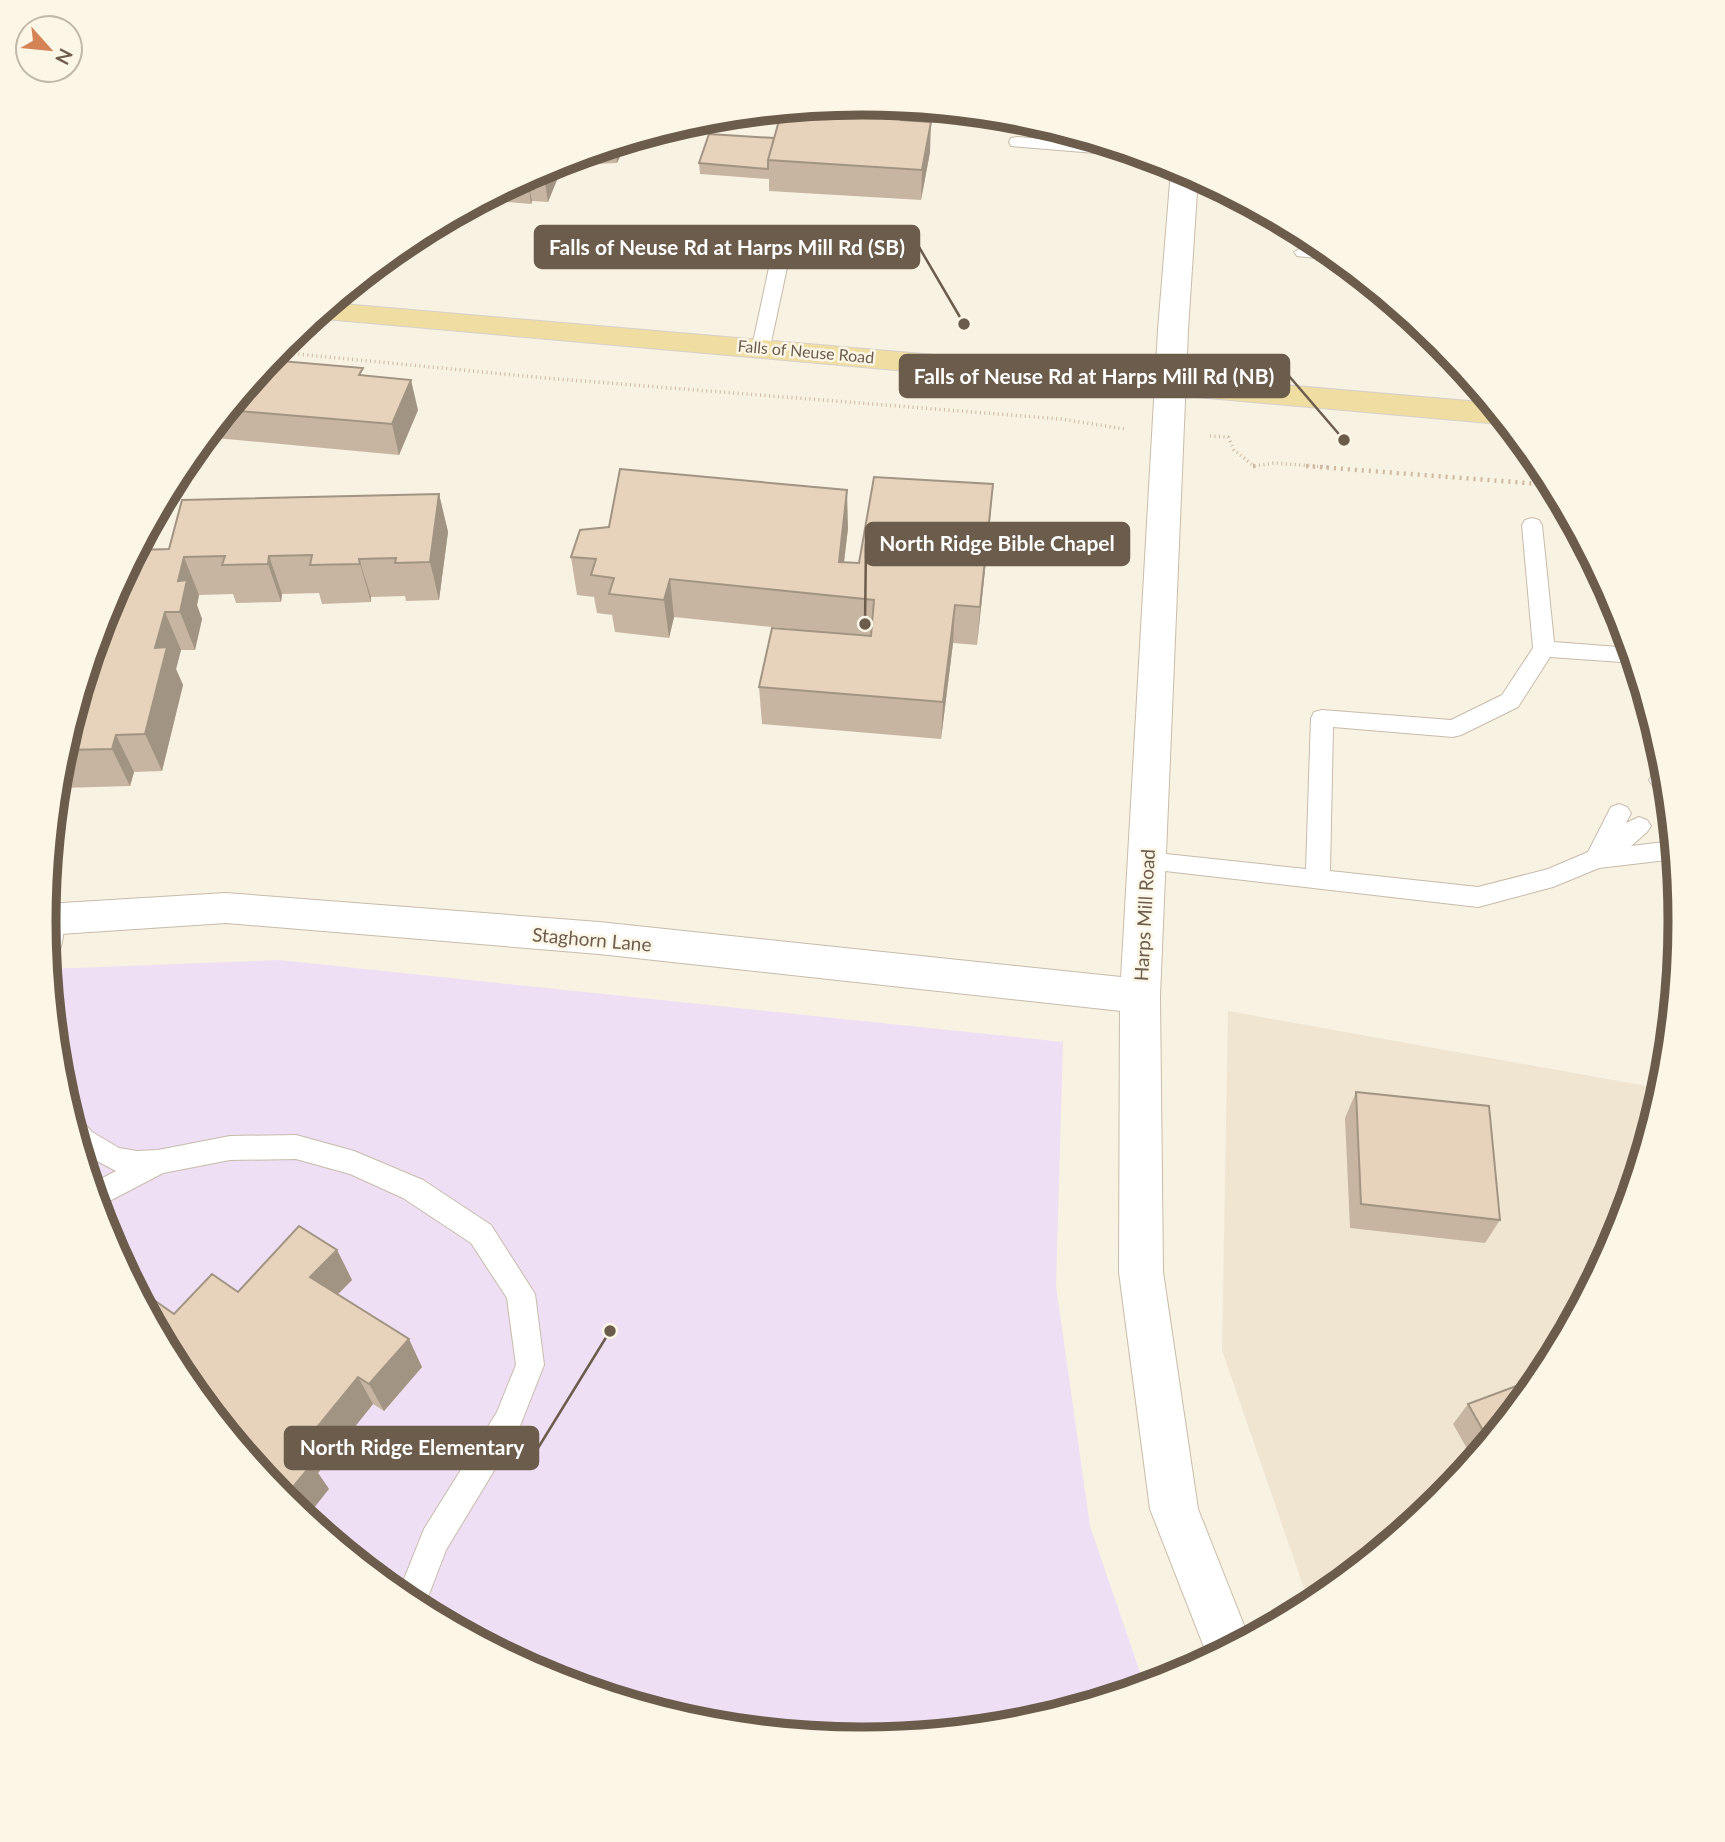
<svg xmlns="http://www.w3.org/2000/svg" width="1725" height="1842" font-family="Lato,sans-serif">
	<rect width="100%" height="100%" fill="#f8f2e2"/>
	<!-- residential -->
	<path fill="#efe5d1" d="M1228,1011L1663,1089L1619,1235L1543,1376L1441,1500L1310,1606L1222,1350Z"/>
	<!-- education -->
	<path fill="#efdff4" d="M279,960L1063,1042L1056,1286L1090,1526L1145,1687L1022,1724L862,1740L702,1724L549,1677L407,1602L283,1500L182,1376L106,1234L59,1080L49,969Z"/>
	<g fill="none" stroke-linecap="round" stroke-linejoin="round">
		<defs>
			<path id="lane" d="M1017,137L1108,144L1139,153L1132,156L1011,146L1009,142L1011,138Z
				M769,234L778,239L788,263L770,347L761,353L752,347L770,263L760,239Z
				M1303,247L1330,250L1343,261L1297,256L1294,252Z
				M1532,518L1539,520L1542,525L1554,642L1631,648L1636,663L1550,657L1518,707L1461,735L1453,737L1333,727L1330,871L1478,887L1548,869L1588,852L1611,807L1619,804L1627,807L1631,813L1626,823L1639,817L1647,820L1651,826L1647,832L1631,846L1673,841L1675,859L1599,868L1553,887L1478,907L1139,868L1135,861L1139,854L1147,852L1306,869L1311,718L1314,712L1322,710L1451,720L1502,695L1533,648L1522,525L1525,520Z
				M1666,770L1668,787L1653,786L1649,780L1653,774Z
				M52,909L61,912C67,924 62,948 56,960L48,963L45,912Z
				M57,1060L67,1063L74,1084L70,1092L64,1094Z
				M75,1119L84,1123L92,1132L119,1148L137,1151L158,1150L230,1136L296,1135L354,1151L423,1180L491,1225L535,1294L544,1365L518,1431L446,1550L423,1610L398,1594L424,1529L497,1412L516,1365L507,1298L471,1243L403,1198L350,1174L296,1159L230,1160L163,1173L98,1207L91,1184L116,1171L82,1153L72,1121Z"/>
			<path id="street" d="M226,893L599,922L1140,979L1154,984L1160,996L1154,1008L1140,1013L599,954L226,923L45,935V904Z"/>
			<path id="secondary" d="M1175,164L1198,176L1188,330L1160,996L1163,1272L1198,1509L1249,1638L1209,1660L1150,1509L1119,1272L1120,996L1158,330L1171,170Z"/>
			<path id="primary" d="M331,303L1492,403L1507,422L1500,424L313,318Z"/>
		</defs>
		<!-- lane casing -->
		<use href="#lane" stroke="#c7bbab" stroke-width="2"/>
		<!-- street casing -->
		<use href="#street" stroke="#c7bbab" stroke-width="2"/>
		<!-- secondary casing -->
		<use href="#secondary" stroke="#cabca9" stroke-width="2"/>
		<!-- primary casing -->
		<use href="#primary" stroke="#d6d1cd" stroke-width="2"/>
		<!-- path-far1 -->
		<path stroke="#ceb8a1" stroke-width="3.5" stroke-dasharray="1 3.5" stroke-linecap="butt" d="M276,352L545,378L1061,419L1125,429
			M1210,436L1228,437L1234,450L1254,466L1274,463L1328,467"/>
		<!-- path -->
		<path stroke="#ceb8a1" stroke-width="4.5" stroke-dasharray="2 5" stroke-linecap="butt" d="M1253,466H1257
			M1306,466L1553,485"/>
		<!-- lane -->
		<use href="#lane" fill="#fff" fill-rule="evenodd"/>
		<!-- street -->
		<use href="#street" fill="#fff" fill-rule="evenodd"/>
		<!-- secondary -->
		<use href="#secondary" fill="#fff" fill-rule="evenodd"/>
		<!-- primary -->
		<use href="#primary" fill="#efdda2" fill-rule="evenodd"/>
	</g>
	<!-- wall -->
	<path fill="#c7b5a1" d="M901,120L930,152L921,200L769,191V179L700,174L699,163L774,138Z
		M627,141L617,163L595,164L563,160Z
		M550,164L563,165L548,202L532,201L531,204L482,200Z
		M428,229L418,252L396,250L408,240Z
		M1345,263L1361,276L1345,275Z
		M269,360L364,376L418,410L399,455L205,437Z
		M439,494L448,532L439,600L406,601L405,596L371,597V602L322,604L319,593L282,594L281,602L236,603L233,594L199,595L197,605L202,619L195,650H181L176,669L183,685L162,771L134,772L130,786L61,788L58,781L60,761L106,607L169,549Z
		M990,522L977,645L953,643L941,739L762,724L759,687L792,629L674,617L669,638L615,632L612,615L597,613L594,597L577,595L571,557L848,528L844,562L859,563Z
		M1356,1092L1500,1220L1485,1243L1350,1228L1345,1118Z
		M337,1250L352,1280L338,1294L422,1367L384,1411L373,1404L318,1473L329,1489L174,1314L238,1292Z
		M1532,1390L1474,1461L1453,1424L1468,1404Z"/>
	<!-- shaded-wall -->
	<path fill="#a29483" d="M931,122L930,152L921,200L922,170Z
		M627,141L617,163L615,145Z
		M562,161L563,165L548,202L545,182L552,164Z
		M528,180L532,201L531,204L528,183Z
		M428,229L418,252L415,236Z
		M411,380L418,410L399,455L392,424Z
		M993,484L990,522L977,645L980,607Z
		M847,490L848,528L840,596L839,562Z
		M439,494L448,532L439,600L430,562Z
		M269,556L282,594L281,602L268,564Z
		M184,557L199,595L197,605L202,619L195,650L180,612L178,581Z
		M359,559L371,597V602L360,564Z
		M670,579L674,617L669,638L664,600Z
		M955,605L953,643L941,739L943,702Z
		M165,612L181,650L176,669L183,685L162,771L145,734L155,648Z
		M116,735L134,772L130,786L112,749Z
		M337,1250L352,1280L326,1306L310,1277Z
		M409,1339L422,1367L384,1411L369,1384Z
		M358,1377L373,1404L318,1473L329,1489L306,1518L283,1500L296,1453Z"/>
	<!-- building -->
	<path fill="#e7d3bb" stroke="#a29483" stroke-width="2" d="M790,109L902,117L901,120L931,122L922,170L768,160L782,110Z
		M709,134L774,138L768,160V169L699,163Z
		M550,164H552L545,182L528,180V183L516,182Z
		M269,360L363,368L359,375L411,380L392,424L228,410Z
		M620,469L847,490L839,562L859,563L874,477L993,484L980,607L955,605L943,702L759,687L772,628L871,636L874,600L670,579L664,600L609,594L614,578L591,575L596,559L571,557L580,530L609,527Z
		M439,494L430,562L395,563L396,558L359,559L360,564L310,565L312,555L269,556L268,564L222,565L225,556L184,557L178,581L187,580L180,612H165L155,648L167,647L145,734L116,735L112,749L63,750L106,607L137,550L169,549L182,500Z
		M1356,1092L1489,1106L1500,1220L1361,1204Z
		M299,1226L337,1250L310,1277L409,1339L369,1384L358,1377L296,1453L312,1464L283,1499L182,1376L134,1286L174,1314L212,1274L238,1292Z
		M1527,1382L1532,1390L1489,1441L1468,1404Z"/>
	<g text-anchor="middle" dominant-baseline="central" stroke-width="5" stroke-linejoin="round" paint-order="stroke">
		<!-- far-street labels -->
		<g font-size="16" fill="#6c5c4c" stroke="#fcf6e7">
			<text transform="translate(806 351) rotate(5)">Falls of Neuse Road</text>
		</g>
		<!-- street labels -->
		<g font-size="19" fill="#6c5c4c" stroke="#fcf6e7">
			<text transform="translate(1144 915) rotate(-87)">Harps Mill Road</text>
			<text transform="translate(592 939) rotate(5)">Staghorn Lane</text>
		</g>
	</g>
	<!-- crop -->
	<path d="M0 0H1725V1842H0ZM56 921a806 806 0 1 1 1612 0a806 806 0 1 1-1612 0Z" fill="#fcf6e7" fill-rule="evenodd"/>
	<path fill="none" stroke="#6c5c4c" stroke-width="9" d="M56 921a806 806 0 1 1 1612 0a806 806 0 1 1-1612 0Z"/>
	<!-- callouts -->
	<path fill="none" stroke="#6c5c4c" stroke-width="2.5" d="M964 324L919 247M1344 440L1289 376M865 624L866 544M610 1331L538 1448"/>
	<g fill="#6c5c4c" stroke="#fcf6e7" stroke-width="2.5">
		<circle cx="964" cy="324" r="7"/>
		<circle cx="1344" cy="440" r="7"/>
		<circle cx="865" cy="624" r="7"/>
		<circle cx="610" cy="1331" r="7"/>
	</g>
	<g fill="#6c5c4c" stroke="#6c5c4c" stroke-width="2.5">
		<rect x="535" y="226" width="384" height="42" rx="7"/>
		<rect x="900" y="355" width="389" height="42" rx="7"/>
		<rect x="866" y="523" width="263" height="42" rx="7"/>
		<rect x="285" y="1427" width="253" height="42" rx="7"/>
	</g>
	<g font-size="21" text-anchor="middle" font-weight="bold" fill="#fff">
		<text x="727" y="255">Falls of Neuse Rd at Harps Mill Rd (SB)</text>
		<text x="1094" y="384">Falls of Neuse Rd at Harps Mill Rd (NB)</text>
		<text x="997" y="551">North Ridge Bible Chapel</text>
		<text x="412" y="1455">North Ridge Elementary</text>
	</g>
	<!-- north arrow -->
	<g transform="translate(49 49) rotate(117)"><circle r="33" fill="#fcf6e7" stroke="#c2b8a9" stroke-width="2"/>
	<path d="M0-5L12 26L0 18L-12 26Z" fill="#d38356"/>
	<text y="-10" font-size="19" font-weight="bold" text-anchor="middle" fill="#6c5c4c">N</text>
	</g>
</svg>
